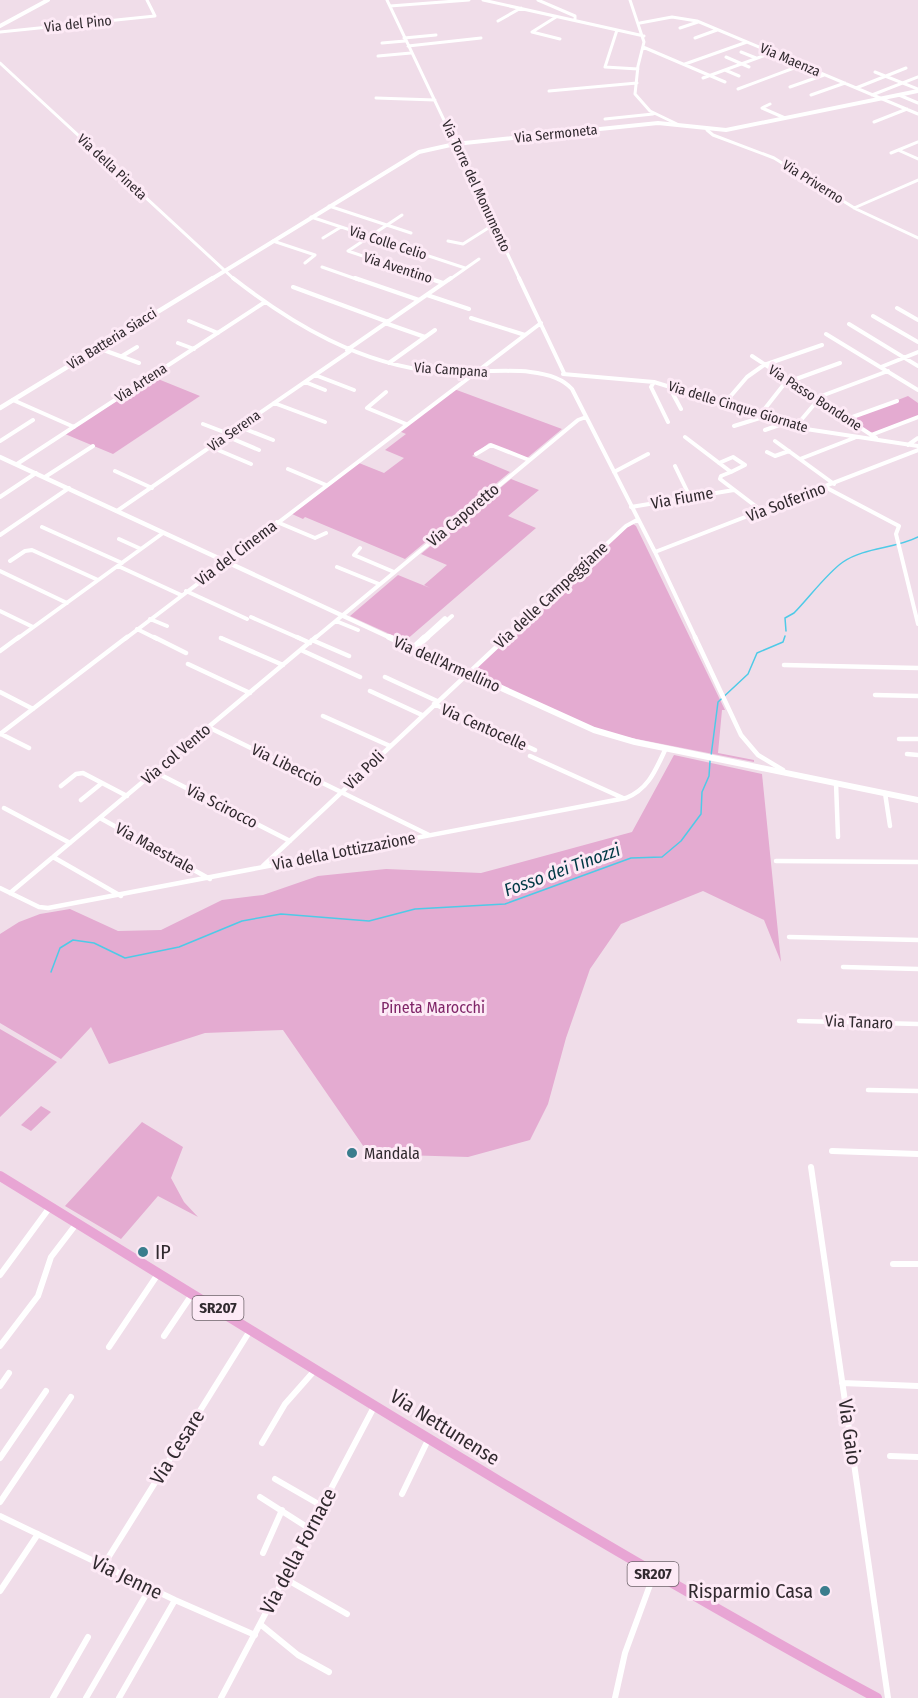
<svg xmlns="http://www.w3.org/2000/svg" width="918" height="1698" font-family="'Fira Sans Condensed',sans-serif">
	<rect width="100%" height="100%" fill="#f0dde9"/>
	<!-- green -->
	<path fill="#e4abd1" d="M153,377L200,396L113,454L65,434Z
		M454,389L562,429L527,458L489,443L472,456L510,472L405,559L305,517L303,519L292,514L359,463L384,473L404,458L385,450L406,434L399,431Z
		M908,396L918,403V416L870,434L850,419Z
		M511,479L539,490L508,516L536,528L405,641L350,616L398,575L430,588L424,585L447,565L421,554Z
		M633,524L636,526L725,710H722L718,753L754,760V762L601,732L471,672L627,526Z
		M674,755L762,774L781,962L764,920L703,891L621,924L590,969L566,1038L548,1104L530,1140L468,1157L402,1155L366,1150L283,1030L205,1033L109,1064L91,1027L61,1059L0,1023V934L19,922L40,914L70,909L118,931L161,930L222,900L263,895L318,876L386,869L481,873L632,832Z
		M0,1029L57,1062L0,1117Z
		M41,1106L51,1112L31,1131L21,1125Z
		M142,1122L183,1147L171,1178L184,1202L198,1217L158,1196L121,1239L65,1206Z"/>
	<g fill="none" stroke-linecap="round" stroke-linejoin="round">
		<!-- stream -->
		<path stroke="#4ecae7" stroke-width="1.5" d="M786,631L785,618L794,613C808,599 827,573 843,562C865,547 895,549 918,537
			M711,756L718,702L748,674L757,653L783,642L785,636
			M51,972L60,948L73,940L94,943L125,958L179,947L242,921L281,914L369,921L415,909L505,904L631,858L662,857L681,841L701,814L702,792L709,776L710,761"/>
		<!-- minor-far3 -->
		<path stroke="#fff" stroke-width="3" d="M387,0L520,280
			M483,0L644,36
			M538,0L575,16V20
			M630,0L644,42L638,66L635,94L650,111L677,124
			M390,6L469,0
			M556,17L532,32L560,39
			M498,21L521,8
			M640,23L672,17L697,21L918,114
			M680,28L698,22
			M617,30L605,67L638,69
			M0,32L155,16L147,0
			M404,38L436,35
			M695,38L717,30
			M382,43L405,41
			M408,46L481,38
			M643,47L725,82
			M741,52L756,58
			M378,56L411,53
			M726,57L749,67
			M0,63L235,280
			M685,64L747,42
			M725,70L739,76
			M875,72L918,89
			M703,78L771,53
			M790,87L824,75
			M856,88L906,68
			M738,89L802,65
			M549,91L637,83
			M811,95L845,83
			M872,95L918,77
			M899,95L918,103
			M376,98L435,100
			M770,104L762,108L785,118
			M605,119L653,114
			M874,122L907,109
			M707,130L713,135L774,158L856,209L918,238
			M898,150L918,159
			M891,153L918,142
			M329,206L411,233
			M854,208L918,180
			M402,215L348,251L433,280
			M311,217L465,268
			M323,238L341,227
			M273,241L315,255L305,263
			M448,241L463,244L493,225
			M322,267L359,280
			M449,280L479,259"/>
		<!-- minor-far2 -->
		<path stroke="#fff" stroke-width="4" d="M233,278C293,325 361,365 439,372C474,375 547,360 572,389L655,552L696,639
			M355,278L419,300
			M428,278L443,283
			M519,278L564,373
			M293,287L388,322
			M427,295L469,309
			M897,308L918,320
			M873,316L918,342
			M471,318L525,335
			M189,321L218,333
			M385,323L425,337
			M849,324L918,366
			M826,334L918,390
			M178,343L194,349
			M98,348L139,363
			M347,350L451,278
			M122,356L137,347
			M752,356L876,438
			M389,363L435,330
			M881,367L918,352
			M563,374L654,382L806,429L918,446
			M315,375L354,390
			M305,382L325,390
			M654,382L651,387L668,422
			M675,388L673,394L681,409
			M386,392L367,408L406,424
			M816,398L888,371
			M13,400L74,427
			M274,403L325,422
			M723,405L747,377L764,365L822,345
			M759,416L785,383L840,363
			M847,419L897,401
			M203,424L229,434
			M734,426L763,417
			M796,426L818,400
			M240,427L273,440
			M765,430L785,423
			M871,435L918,417
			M226,436L259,450
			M685,437L731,472L721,476L720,479L762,511
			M0,441L33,420
			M775,441L834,484
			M908,445L918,438
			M211,447L251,464
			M767,452L775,456L789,451
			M476,454L491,445L529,460
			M800,459L854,438
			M719,463L733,457L745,465L731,472
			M17,464L265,302
			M675,466L690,497
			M288,469L326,485
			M115,471L152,488
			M614,472L648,454
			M45,477L93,446
			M825,487L899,526L896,534L918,624
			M0,497L36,473
			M631,507L734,490
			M117,511L350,351
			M277,522L315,538L326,533
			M42,527L122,563
			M0,535L69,488
			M119,539L141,549
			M360,548L354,555L394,572
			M655,552L918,450
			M10,561L25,551L32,550L98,580
			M118,566L181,595
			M337,567L379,584
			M0,571L67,603
			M186,591L247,619
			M0,611L33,627
			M251,617L301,639
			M150,619L167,626
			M336,621L358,630
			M137,629L157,639
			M221,638L223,639
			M17,639L163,533
			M125,639L541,323
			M314,639L578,420L586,417
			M422,639L445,618
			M426,639L452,616
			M505,639L626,526L637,520"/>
		<!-- minor-far1 -->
		<path stroke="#fff" stroke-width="4.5" d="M154,637L186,653
			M297,637L310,643
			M695,637L741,735L758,755L783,770
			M221,638L283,665
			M312,640L349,656
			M412,648L424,637
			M415,649L428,637
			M301,650L360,677
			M0,651L19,637
			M188,664L250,693
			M784,665L918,668
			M385,677L437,701
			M370,691L422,715
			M0,692L33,709
			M875,695L918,696
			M434,704L535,750
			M323,716L390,746
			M208,727L429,835
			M0,734L127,637
			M1,734L29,748
			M899,739H918
			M907,754L918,755
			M530,756L623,798
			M155,772L290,841
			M836,783L838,837
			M61,786L76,774L83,773L127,796
			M885,793L890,826
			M81,800L102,783
			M4,808L70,843
			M100,818L210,879
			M53,857L121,896
			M776,861L918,862
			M263,866L507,637
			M0,888L39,907L48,908L626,798C649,789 656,769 666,748
			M10,893L316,637
			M789,937L918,940
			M843,967L918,969
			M799,1021L918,1024
			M868,1090L918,1091"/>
		<!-- minor -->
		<path stroke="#fff" stroke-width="6" d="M832,1151L918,1154
			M811,1167L888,1698
			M893,1264H918
			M0,1275L50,1207
			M164,1336L193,1293
			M0,1346L38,1296L51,1257L77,1223
			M109,1347L158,1274
			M842,1383L918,1386
			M0,1386L9,1373
			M262,1443L285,1404L315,1370
			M890,1456L918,1457
			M0,1458L46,1391
			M275,1479L322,1506
			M402,1494L428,1440
			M260,1497L310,1529
			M0,1502L71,1397
			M0,1516L175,1600L255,1635
			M263,1553L282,1510
			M103,1566L251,1329
			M284,1578L347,1614
			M0,1591L38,1534
			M260,1624L298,1655L329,1672
			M53,1698L88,1637
			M86,1698L150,1588
			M119,1698L175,1600
			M221,1698L374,1407
			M615,1698L625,1653L654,1574"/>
		<!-- tertiary-far2 -->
		<path stroke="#fff" stroke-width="4" d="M0,26L48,0
			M210,280L419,152L455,144L658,123L726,130L918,91"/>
		<!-- tertiary-far1 -->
		<path stroke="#fff" stroke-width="4.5" d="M0,408L213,278
			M0,457L393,639"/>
		<!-- tertiary -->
		<path stroke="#fff" stroke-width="6" d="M389,637L594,730L635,742L918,800"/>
		<!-- primary -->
		<path stroke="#e8a5d4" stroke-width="10" d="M0,1176C290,1354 578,1535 877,1698"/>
	</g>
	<!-- markers -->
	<g fill="#3a7d8d" stroke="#fdeaf6" stroke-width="2">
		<circle cx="352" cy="1153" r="6"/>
		<circle cx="143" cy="1252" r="6"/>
		<circle cx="825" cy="1591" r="6"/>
	</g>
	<g text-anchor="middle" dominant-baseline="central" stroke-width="6" stroke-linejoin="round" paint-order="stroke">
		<!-- far-street labels -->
		<g font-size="14" fill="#312a2f" stroke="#fdeaf6">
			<text transform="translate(78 24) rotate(-6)">Via del Pino</text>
			<text transform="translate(790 60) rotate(23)">Via Maenza</text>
			<text transform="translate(556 134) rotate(-6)">Via Sermoneta</text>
			<text transform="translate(112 167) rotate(43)">Via della Pineta</text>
			<text transform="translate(813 182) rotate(32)">Via Priverno</text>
			<text transform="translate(476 186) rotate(65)">Via Torre del Monumento</text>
			<text transform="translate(388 243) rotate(18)">Via Colle Celio</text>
			<text transform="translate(398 268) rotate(18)">Via Aventino</text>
			<text transform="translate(112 339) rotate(-32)">Via Batteria Siacci</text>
			<text transform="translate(451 370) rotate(4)">Via Campana</text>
			<text transform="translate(141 383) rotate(-33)">Via Artena</text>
			<text transform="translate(815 398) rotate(33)">Via Passo Bondone</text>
			<text transform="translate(738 407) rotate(17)">Via delle Cinque Giornate</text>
			<text transform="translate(234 431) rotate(-35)">Via Serena</text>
		</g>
		<!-- shield labels -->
		<g fill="#fdeaf6" stroke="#6e646b" stroke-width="1.5">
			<rect x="192.5" y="1296" width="51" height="24" rx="4.5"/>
			<rect x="627.5" y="1562" width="51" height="24" rx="4.5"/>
		</g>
		<g font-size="15" font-weight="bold" fill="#312a2f">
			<text x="218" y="1308">SR207</text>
			<text x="653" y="1574">SR207</text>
		</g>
		<!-- street labels -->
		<g font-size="16" fill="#312a2f" stroke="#fdeaf6">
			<text transform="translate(682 498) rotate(-10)">Via Fiume</text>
			<text transform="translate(786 502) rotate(-21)">Via Solferino</text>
			<text transform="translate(463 515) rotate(-40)">Via Caporetto</text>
			<text transform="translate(236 553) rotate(-37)">Via del Cinema</text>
			<text transform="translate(551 595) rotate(-43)">Via delle Campeggiane</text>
			<text transform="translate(447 664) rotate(24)">Via dell'Armellino</text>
			<text transform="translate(484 727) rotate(24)">Via Centocelle</text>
			<text transform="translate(176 754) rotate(-40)">Via col Vento</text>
			<text transform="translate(287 765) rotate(26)">Via Libeccio</text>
			<text transform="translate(364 770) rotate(-44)">Via Poli</text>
			<text transform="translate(222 806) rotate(27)">Via Scirocco</text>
			<text transform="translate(155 848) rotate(29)">Via Maestrale</text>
			<text transform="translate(344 851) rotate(-11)">Via della Lottizzazione</text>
			<text transform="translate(859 1022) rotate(2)">Via Tanaro</text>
		</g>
		<!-- park labels -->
		<g font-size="16" fill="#7f2568" stroke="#fdeaf6">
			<text x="433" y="1007">Pineta Marocchi</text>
		</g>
		<!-- poi labels -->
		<g font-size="16" fill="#312a2f" stroke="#fdeaf6" text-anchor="start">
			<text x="364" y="1153">Mandala</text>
		</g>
		<!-- water labels -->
		<g font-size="18" font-style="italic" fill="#003945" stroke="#fdeaf6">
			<text transform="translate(562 870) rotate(-20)">Fosso dei Tinozzi</text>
		</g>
		<!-- near-poi labels -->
		<g font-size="20" fill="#312a2f" stroke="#fdeaf6" text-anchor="start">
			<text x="155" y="1252">IP</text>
			<text x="813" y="1591" text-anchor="end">Risparmio Casa</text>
		</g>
		<!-- near-street labels -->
		<g font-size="20" fill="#312a2f" stroke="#fdeaf6">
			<text transform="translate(445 1427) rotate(32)">Via Nettunense</text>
			<text transform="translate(850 1432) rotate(82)">Via Gaio</text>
			<text transform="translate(177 1447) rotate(-58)">Via Cesare</text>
			<text transform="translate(298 1551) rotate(-62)">Via della Fornace</text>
			<text transform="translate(127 1577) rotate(26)">Via Jenne</text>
		</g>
	</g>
</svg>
